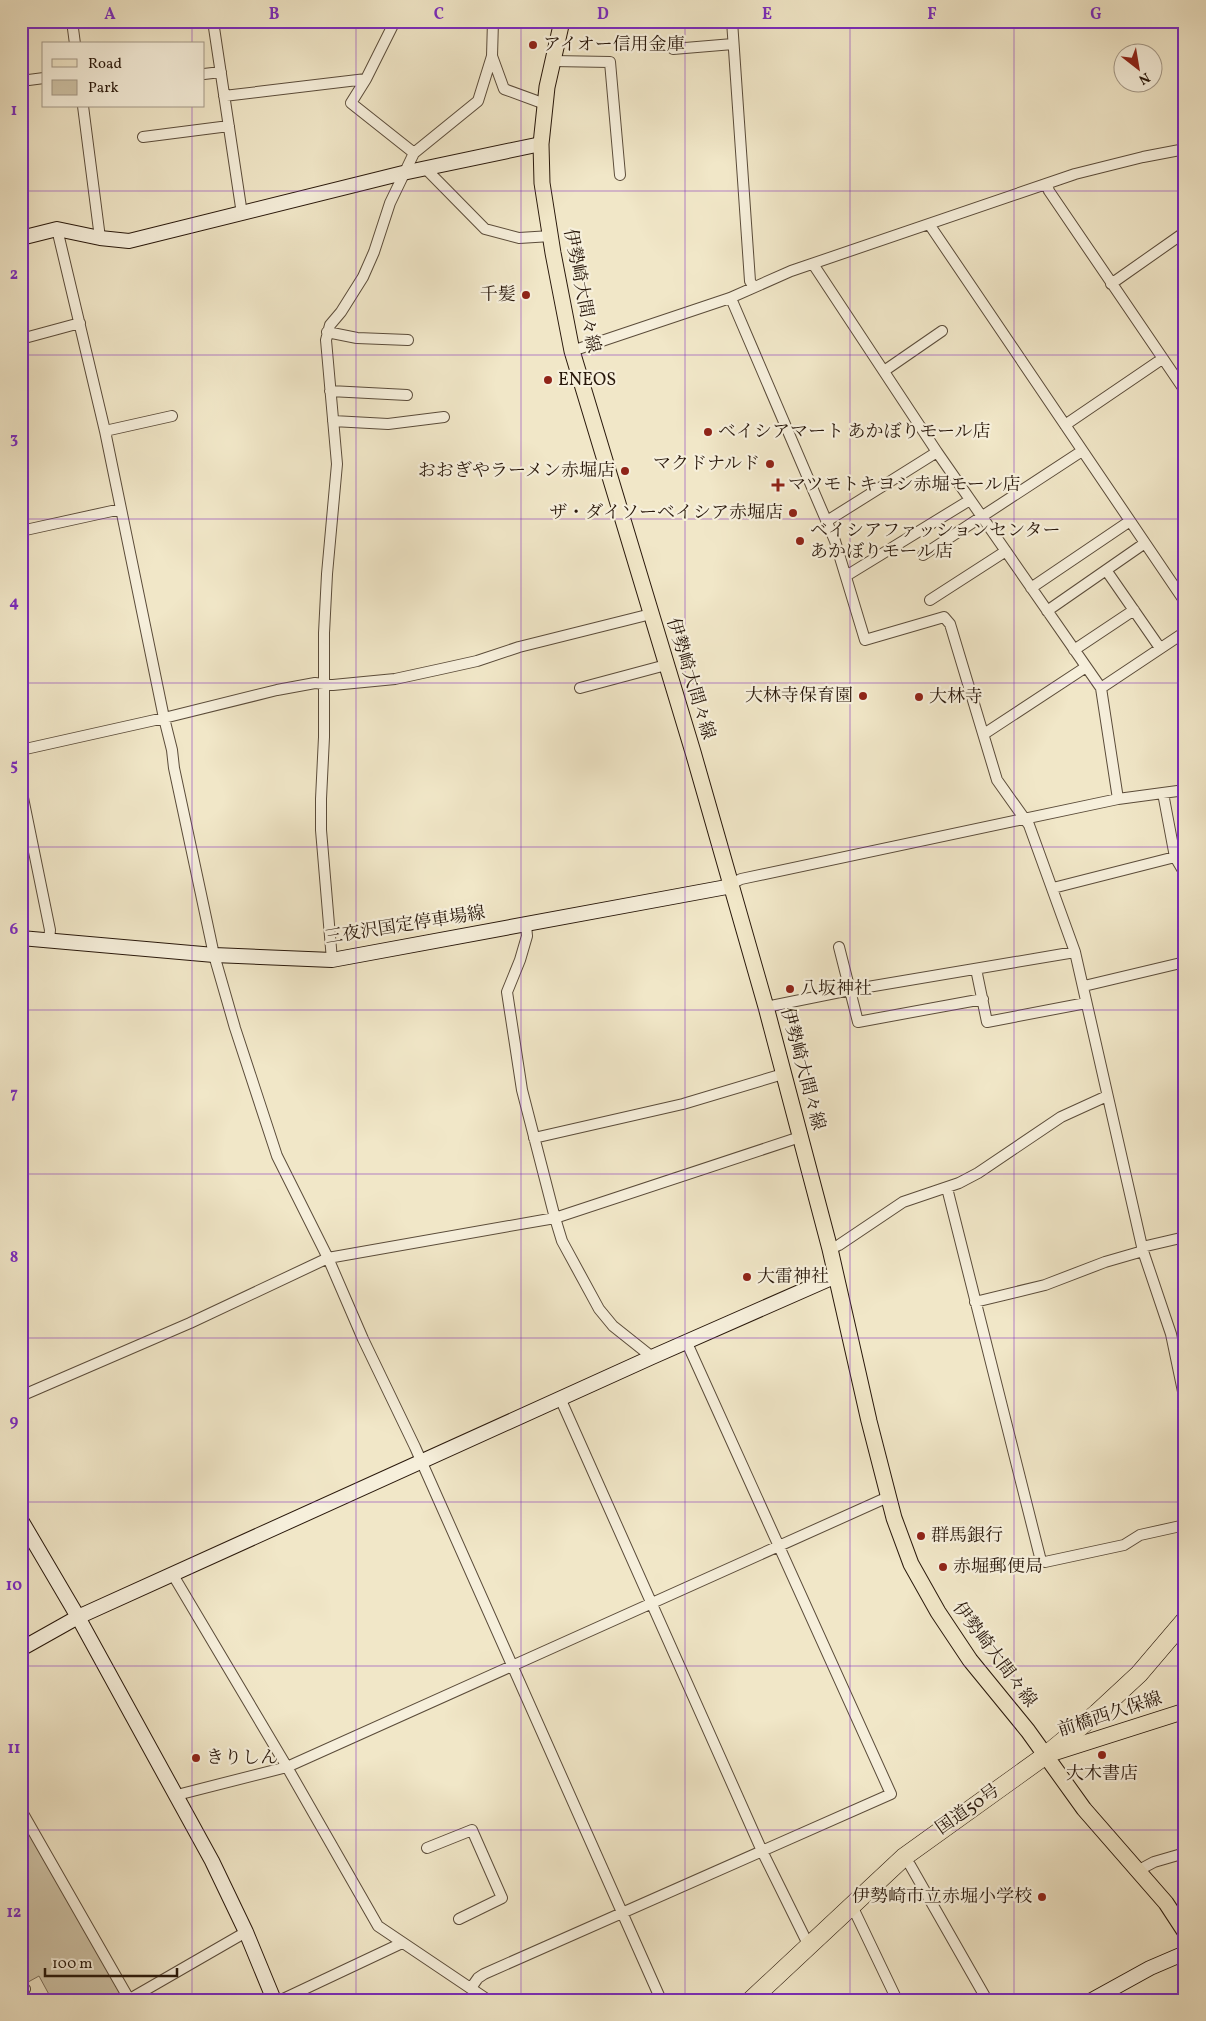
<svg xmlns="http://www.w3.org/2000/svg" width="1206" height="2021" font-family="Vollkorn,'Noto Serif JP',serif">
	<rect width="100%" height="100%" fill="#f1e7c8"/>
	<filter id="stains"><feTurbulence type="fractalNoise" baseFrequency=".004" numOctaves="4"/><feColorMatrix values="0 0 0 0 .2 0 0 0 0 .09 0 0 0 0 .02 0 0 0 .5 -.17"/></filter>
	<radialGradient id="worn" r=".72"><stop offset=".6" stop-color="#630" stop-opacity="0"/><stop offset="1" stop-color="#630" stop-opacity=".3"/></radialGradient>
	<!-- green -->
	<path fill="#cfc4a8" stroke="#7c6e5a" d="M21,1819L121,1993L118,2000H52L39,1976L21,1986Z"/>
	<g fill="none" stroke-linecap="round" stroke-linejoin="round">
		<defs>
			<path id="street" d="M72,21L75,44
				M213,21L242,214
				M732,21L750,281L753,286
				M669,22L673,21
				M673,49L733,44
				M492,56L504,89L545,104
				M553,61L610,62L620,175
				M204,74L221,72
				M366,79L351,103L414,153
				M21,81L44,78
				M224,96L366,79L395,21
				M83,106L100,238
				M143,137L229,126
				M425,168L485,229L519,238L551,236
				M1047,184L1049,191L1185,391
				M929,224L1185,602
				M57,229L105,431L164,718L172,750L174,768L214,955L235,1028L277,1156L328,1258L363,1339L415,1447L661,2000
				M813,264L937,452L1101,688L1118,799
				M1111,284L1185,232
				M730,298L733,303L835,541L865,640L944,617L950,624L997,780L1029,825L1075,952L1143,1251L1171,1334L1185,1401
				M327,332L357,338L408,340
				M21,339L80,323
				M572,351L730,298L791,271L1075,174L1143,157L1185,149
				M884,371L942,331
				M330,391L407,395
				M333,421L388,424L444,417
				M1065,425L1162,359
				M105,431L172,416
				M827,521L937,452
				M21,531L121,509
				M923,555L1082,451
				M1106,570L1160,648
				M846,576L970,500
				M1031,588L1130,521
				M930,600L1006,551
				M1047,611L1145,543
				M1074,650L1134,610
				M580,688L666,665
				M1101,688L1185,632
				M984,734L1086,667
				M21,750L164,718L277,690L315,683L333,685L395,679L441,669L477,661L519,647L651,614
				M21,788L50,930L49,940
				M1163,793L1175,857L1185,874
				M732,886L735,882L741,879L1118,799L1185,790
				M1053,888L1175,857
				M526,925L527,936L520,960L507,992L522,1090L555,1218L562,1241L599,1309L613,1326L652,1357
				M839,947L858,1022L983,999
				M332,960L321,830V799L324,737V633L327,574L337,464L326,340L330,325L341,312L363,277L374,252L390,203L414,153L478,101L492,56L493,21
				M976,969L987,1022L1086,1003
				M1084,986L1185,962
				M766,1007L850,990L1075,952
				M534,1138L683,1104L783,1074
				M947,1188L1041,1561L1045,1562L1124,1545L1140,1535L1185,1525
				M1142,1247L1185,1237
				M830,1249L839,1245L903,1202L959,1183L978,1173L1061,1117L1107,1096
				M975,1302L1045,1285L1105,1262L1143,1251
				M21,1396L190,1323L328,1258L555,1218L800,1137
				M560,1398L762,1851L805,1938L810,1944
				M173,1575L287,1767L378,1926L488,2000
				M177,1795L287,1767L888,1497
				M21,1810L129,1999
				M427,1848L472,1830L502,1898L459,1919
				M910,1865L987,2000
				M1139,1870L1154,1862L1185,1853
				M854,1910L897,2000
				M471,1988L478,1978L484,1974L891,1794L687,1343
				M21,1991L25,1989
				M128,2000L246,1932
				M281,2000L402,1943"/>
			<path id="secondary" d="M21,238L57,229L100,238L129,241L403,173L541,144
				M21,938L214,955L332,960L732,886
				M21,1520L78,1617L212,1861L246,1932L274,2000
				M21,1649L78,1617L652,1357L836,1276
				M1092,2000L1150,1968L1185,1953"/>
			<path id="primary" d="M562,21L547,87L541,144L542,183L553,253L572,351L693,752L766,1007L830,1249L869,1421L894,1518L911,1564L938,1612L970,1660L1028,1731L1084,1809L1166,1903L1185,1932
				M1050,1754L1185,1711"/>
			<path id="highway" d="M751,2000L904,1857L1046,1755L1097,1713L1139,1674L1185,1620"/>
		</defs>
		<!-- street casing -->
		<use href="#street" stroke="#5b4c3a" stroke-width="12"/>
		<!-- secondary casing -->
		<use href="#secondary" stroke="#29180b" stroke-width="16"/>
		<!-- primary casing -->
		<use href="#primary" stroke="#29180b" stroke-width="17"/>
		<!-- highway casing -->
		<use href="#highway" stroke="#29180b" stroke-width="19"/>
		<!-- street -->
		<use href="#street" stroke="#f6efdb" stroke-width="10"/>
		<!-- secondary -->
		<use href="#secondary" stroke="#f6efdb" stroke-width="14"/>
		<!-- primary -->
		<use href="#primary" stroke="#f1e7c8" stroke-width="15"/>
		<!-- highway -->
		<use href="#highway" stroke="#f1e7c8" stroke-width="18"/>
	</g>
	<!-- grid -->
	<path fill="none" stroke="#7b2cbf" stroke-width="1" stroke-opacity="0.55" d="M192,21V44M356,21V2000M521,21V2000M685,21V2000M850,21V2000M1014,21V2000M192,106V2000M21,191H1185M21,355H1185M21,519H1185M21,683H1185M21,847H1185M21,1010H1185M21,1174H1185M21,1338H1185M21,1502H1185M21,1666H1185M21,1830H1185"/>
	<!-- markers -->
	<g fill="#8f2418" stroke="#f6efdb" stroke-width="2">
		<circle cx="533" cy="45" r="5"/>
		<circle cx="526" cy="295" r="5"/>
		<circle cx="548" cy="380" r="5"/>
		<circle cx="708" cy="432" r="5"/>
		<circle cx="770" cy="464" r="5"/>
		<circle cx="625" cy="471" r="5"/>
		<path d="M775.5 477.5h5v5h5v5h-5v5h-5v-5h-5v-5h5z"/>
		<circle cx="793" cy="513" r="5"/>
		<circle cx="800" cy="541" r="5"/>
		<circle cx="863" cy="696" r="5"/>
		<circle cx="919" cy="697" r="5"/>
		<circle cx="790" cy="989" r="5"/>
		<circle cx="747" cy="1277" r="5"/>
		<circle cx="921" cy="1536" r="5"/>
		<circle cx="943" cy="1567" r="5"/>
		<circle cx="1102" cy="1755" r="5"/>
		<circle cx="196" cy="1758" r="5"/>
		<circle cx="1042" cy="1897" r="5"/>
	</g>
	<g text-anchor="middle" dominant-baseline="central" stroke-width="4.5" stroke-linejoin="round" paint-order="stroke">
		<!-- poi labels -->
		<g font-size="18" fill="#29180b" stroke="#f6efdb" text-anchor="start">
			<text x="543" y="45">アイオー信用金庫</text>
			<text x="516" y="295" text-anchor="end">千髪</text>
			<text x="558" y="380">ENEOS</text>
			<text x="718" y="432">ベイシアマート あかぼりモール店</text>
			<text x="760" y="464" text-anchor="end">マクドナルド</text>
			<text x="615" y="471" text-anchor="end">おおぎやラーメン赤堀店</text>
			<text x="788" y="485">マツモトキヨシ赤堀モール店</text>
			<text x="783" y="513" text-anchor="end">ザ・ダイソーベイシア赤堀店</text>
			<text x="810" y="531">ベイシアファッションセンター<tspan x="810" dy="21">あかぼりモール店</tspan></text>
			<text x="853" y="696" text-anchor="end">大林寺保育園</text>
			<text x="929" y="697">大林寺</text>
			<text x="800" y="989">八坂神社</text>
			<text x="757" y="1277">大雷神社</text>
			<text x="931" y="1536">群馬銀行</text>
			<text x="953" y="1567">赤堀郵便局</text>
			<text x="206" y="1758">きりしん</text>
			<text x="1102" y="1774" text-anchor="middle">大木書店</text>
			<text x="1032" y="1897" text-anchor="end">伊勢崎市立赤堀小学校</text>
		</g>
		<!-- street labels -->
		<g font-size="18" fill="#29180b" stroke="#f6efdb">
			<text transform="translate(581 291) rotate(79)">伊勢崎大間々線</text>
			<text transform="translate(690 679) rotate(73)">伊勢崎大間々線</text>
			<text transform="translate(405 926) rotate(-9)">三夜沢国定停車場線</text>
			<text transform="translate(802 1069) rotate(75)">伊勢崎大間々線</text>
			<text transform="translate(994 1655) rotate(53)">伊勢崎大間々線</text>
			<text transform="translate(1110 1715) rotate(-18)">前橋西久保線</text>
			<text transform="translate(968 1810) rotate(-35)">国道50号</text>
		</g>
	</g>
	<!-- margin -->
	<rect width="1206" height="2021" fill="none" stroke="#f1e7c8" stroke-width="55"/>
	<!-- legend -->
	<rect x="42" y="42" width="162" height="65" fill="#f6efdb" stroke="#a49988"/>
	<rect x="52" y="59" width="25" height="8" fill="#f1e7c8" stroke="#a49988"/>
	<text x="88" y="68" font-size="15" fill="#29180b">Road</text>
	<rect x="52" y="80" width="25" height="15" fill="#cfc4a8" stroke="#a49988"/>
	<text x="88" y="92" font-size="15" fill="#29180b">Park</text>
	<!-- north arrow -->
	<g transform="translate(1138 68) rotate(149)"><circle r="24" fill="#f6efdb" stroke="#a49988"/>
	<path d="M0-4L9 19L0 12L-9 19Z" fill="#8f2418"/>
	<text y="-8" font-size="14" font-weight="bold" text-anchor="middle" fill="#29180b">N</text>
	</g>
	<!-- scale -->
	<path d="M45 1968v8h132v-8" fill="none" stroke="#29180b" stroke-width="2.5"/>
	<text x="52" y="1968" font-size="15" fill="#29180b" stroke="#f6efdb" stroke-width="4" paint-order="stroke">100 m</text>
	<rect x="28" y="28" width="1150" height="1966" fill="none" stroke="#7b2cbf" stroke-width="2"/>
	<g font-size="16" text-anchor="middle" font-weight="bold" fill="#7b2cbf">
		<text x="110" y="19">A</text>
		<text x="274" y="19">B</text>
		<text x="439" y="19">C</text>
		<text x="603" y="19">D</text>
		<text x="767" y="19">E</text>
		<text x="932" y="19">F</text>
		<text x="1096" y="19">G</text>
		<text x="14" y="115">1</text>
		<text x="14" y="279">2</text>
		<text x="14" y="443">3</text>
		<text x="14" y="607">4</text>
		<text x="14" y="770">5</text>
		<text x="14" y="934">6</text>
		<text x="14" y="1098">7</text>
		<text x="14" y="1262">8</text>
		<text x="14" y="1426">9</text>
		<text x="14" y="1590">10</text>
		<text x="14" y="1753">11</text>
		<text x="14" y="1917">12</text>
	</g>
	<rect width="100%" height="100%" filter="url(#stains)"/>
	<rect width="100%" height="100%" fill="url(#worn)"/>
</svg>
